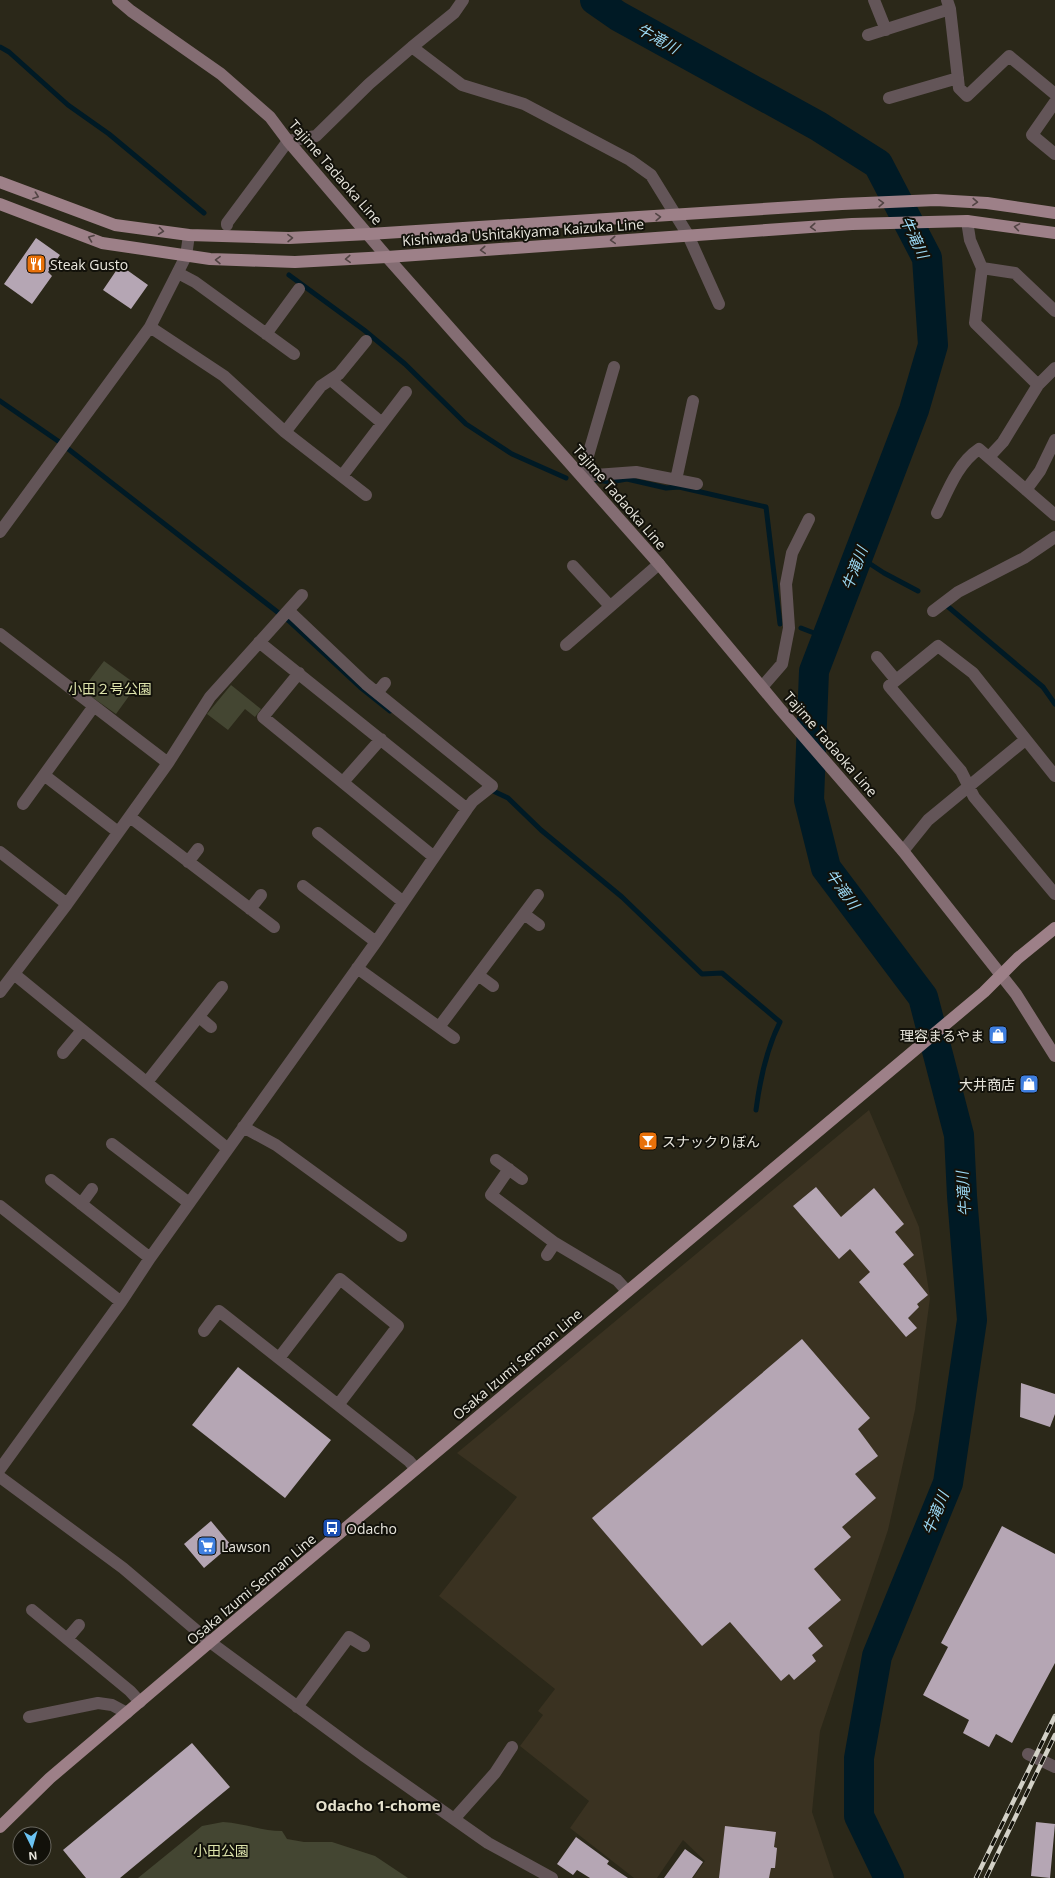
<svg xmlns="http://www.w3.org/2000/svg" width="1055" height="1878" font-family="'Open Sans','Noto Sans JP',sans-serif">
	<rect width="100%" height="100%" fill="#2b2819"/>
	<!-- industrial -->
	<path fill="#3a3221" d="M869,1110L919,1227L930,1298L915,1410L888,1530L820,1731L812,1812L834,1878H693L705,1861L683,1840L657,1878H634L570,1828L589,1801L520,1746L543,1715L538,1711L555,1689L439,1596L517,1497L457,1453Z"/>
	<!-- green -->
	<path fill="#444632" d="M104,661L137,685L116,714L82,690Z
		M231,685L261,709L255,717L245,709L228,730L207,714Z
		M223,1822C243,1823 262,1831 282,1831L287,1839L304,1842H332L375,1856L408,1878H138L202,1826Z"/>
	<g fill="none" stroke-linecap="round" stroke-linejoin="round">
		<!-- stream -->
		<path stroke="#001a25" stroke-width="5" d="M0,47L9,52L68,105L109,134L204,213
			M289,275L364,330L405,364L466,424L512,454L566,478
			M0,401L58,441
			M67,448L289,621L360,687L390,711
			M597,480L610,482L627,479L666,488L679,487L766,507L780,624
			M858,556L884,573L918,591
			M946,605L1043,687L1055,704
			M801,628L827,638
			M489,789L508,798L541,830L622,897L702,974L722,973L780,1022C766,1050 760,1079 756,1110"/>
		<!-- river -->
		<path stroke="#001a25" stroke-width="30" d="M595,0L618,16L818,126L878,164L927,258L933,345L914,410L814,671L809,800L826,868L923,997L959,1135L962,1196L972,1320L948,1483L877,1656L859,1758V1816L889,1878"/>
	</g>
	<!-- building -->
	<path fill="#b5a6b4" d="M36,238L60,255L48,272L52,276L32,304L4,284Z
		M120,265L148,285L131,309L103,290Z
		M816,1187L841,1217L874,1188L904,1224L895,1232L914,1255L903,1264L928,1295L917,1304L919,1307L908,1318L917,1328L906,1337L859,1282L870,1272L850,1249L839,1259L793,1206Z
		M802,1339L870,1418L858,1429L878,1456L855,1474L876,1498L842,1527L851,1537L814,1569L841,1600L808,1628L823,1646L812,1655L816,1661L794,1680L789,1674L781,1681L730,1622L702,1646L592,1518Z
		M238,1367L331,1440L285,1498L192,1425Z
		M1021,1383L1055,1394V1414L1050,1427L1020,1417Z
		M211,1521L231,1545L204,1568L184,1544Z
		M1002,1526L1055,1554V1663L1012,1743L996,1734L989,1747L963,1733L969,1720L923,1695L948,1647L941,1643Z
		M192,1743L230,1787L120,1878H86L63,1850Z
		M1036,1822L1055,1824L1050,1878L1031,1876Z
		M725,1826L776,1832L774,1847L777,1848L775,1868H771L769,1878H719Z
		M576,1837L609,1861L607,1864L628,1878H590L577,1870L573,1875L557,1864Z
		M685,1849L703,1862L692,1878H664Z"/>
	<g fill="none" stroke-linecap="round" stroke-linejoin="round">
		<!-- minor -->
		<path stroke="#635558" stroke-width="12" d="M874,0L886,30
			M947,0L950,9L959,88L967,96L1009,56L1055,94
			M868,35L950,9
			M412,47L454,13L463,0
			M889,98L958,78
			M1055,102L1032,135L1055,154
			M967,221L970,240L982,268L975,323L1038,385
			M227,225V223L288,141L316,136L369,84L412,47L462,85L524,104L630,160L651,175L688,235L719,304
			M982,268L1015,273L1055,311
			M178,273L195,282L294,354
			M150,327L224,376L285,432L366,495
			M266,334L299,289
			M614,367L582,476L636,472L697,484
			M331,380L382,423
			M285,432L321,386L339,374L366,341
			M989,457L1003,442L1038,385L1055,368
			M342,476L406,392
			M676,480L693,401
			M1026,490L1040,471L1055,440
			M937,513C948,490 958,463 979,449L1055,515
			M0,532L150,327L186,256L189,235
			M573,566L610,606
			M933,611L958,592L1024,558L1055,537
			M0,634L168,763
			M259,642L467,809
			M566,645L659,564
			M877,657L896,680
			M299,673L263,717L434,857
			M762,687L782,664L789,628L786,584L792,553L809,519
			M377,693L385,683
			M44,775L118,832
			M1055,776L973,673L938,646L889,686L961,771L974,797L1055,894
			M343,782L381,739
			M23,804L94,706
			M130,817L274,927
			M318,833L402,901
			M903,851L928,820L1025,740
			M0,852L67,904
			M188,862L198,849
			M303,886L376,942
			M250,909L261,895
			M524,914L539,925
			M357,968L454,1038
			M14,974L228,1149
			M478,975L493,986
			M0,992L67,904L168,763L210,697L302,595
			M199,1017L211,1027
			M439,1027L538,895
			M63,1053L82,1030
			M147,1082L222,987
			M243,1127L276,1145L401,1236
			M112,1144L189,1203
			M496,1160L522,1179
			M509,1169L491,1195L555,1243L617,1280L627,1291
			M51,1180L150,1258
			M81,1204L92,1189
			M0,1206L121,1302
			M547,1255L555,1243
			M204,1331L219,1311L409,1461L416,1469
			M279,1358L340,1279L398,1326L338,1405
			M0,1469L121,1302L150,1258L376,942L467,809L473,801L492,786L366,684L289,611
			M0,1477L123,1568L210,1642L363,1755L488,1843L552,1878
			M32,1610L130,1691L140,1702
			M67,1639L79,1625
			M297,1707L349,1637L364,1646
			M29,1717L98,1703L112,1705L127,1713
			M1028,1754L1055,1767
			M454,1819L495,1773L512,1747"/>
		<!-- secondary -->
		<path stroke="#846d73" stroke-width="12" d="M118,0L131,11L221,74L270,117L288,141L387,257L659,564L780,709L903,851L1016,994L1055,1056"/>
		<!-- primary -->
		<path stroke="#9d8088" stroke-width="12" d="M0,182L115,225L189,235L222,236L289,238L369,234L842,204L936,200L987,203L1055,213
			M0,204L102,243L210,259L295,262L387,257L852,224L967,221L1055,233
			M0,1827L50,1778L210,1642L984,992L1018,958L1055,928"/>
		<defs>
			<path id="rail" d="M976,1878L1055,1716
				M986,1878L1055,1735"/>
		</defs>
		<!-- rail casing -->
		<use href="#rail" stroke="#d3d1c7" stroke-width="4.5"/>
		<!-- rail -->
		<use href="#rail" stroke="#12110a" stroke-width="3" stroke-dasharray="9" stroke-linecap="butt"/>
	</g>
	<!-- one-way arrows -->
	<defs><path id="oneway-chevron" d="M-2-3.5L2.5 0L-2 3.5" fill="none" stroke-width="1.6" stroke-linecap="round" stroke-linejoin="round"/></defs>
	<g stroke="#514343">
		<use href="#oneway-chevron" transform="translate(36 196) rotate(20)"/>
		<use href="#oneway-chevron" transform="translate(975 202) rotate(3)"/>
		<use href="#oneway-chevron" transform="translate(881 203) rotate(-2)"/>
		<use href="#oneway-chevron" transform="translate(658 217) rotate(-3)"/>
		<use href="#oneway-chevron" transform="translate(813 227) rotate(176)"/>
		<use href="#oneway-chevron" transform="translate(1017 227) rotate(-171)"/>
		<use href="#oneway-chevron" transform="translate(161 231) rotate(7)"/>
		<use href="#oneway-chevron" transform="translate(91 238) rotate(-159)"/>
		<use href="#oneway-chevron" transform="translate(290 238) rotate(-1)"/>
		<use href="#oneway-chevron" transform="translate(613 240) rotate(176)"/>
		<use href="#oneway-chevron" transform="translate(483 250) rotate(176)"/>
		<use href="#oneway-chevron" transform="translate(348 259) rotate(177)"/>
		<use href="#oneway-chevron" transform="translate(218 260) rotate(-179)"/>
	</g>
	<!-- icons -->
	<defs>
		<symbol id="restaurant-square" viewBox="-11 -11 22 22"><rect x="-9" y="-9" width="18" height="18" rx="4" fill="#e8710a" stroke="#12110a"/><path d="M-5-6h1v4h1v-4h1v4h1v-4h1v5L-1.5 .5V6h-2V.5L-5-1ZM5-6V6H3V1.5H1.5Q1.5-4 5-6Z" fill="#fff"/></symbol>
		<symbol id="shop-square" viewBox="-11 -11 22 22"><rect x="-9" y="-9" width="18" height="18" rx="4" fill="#3f7fe0" stroke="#12110a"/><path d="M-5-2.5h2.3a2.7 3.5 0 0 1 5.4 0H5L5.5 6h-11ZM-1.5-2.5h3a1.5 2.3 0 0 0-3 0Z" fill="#fff"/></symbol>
		<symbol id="bar-square" viewBox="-11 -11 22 22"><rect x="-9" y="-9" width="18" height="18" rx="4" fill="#e8710a" stroke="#12110a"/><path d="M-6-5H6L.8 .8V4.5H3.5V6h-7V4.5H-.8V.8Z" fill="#fff"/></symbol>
		<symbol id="bus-square" viewBox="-11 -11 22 22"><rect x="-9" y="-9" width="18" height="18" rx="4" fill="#1a4fb4" stroke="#12110a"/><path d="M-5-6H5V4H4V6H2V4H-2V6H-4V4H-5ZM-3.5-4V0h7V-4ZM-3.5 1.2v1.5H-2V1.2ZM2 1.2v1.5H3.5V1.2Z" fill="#fff"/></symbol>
		<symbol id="supermarket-square" viewBox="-11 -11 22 22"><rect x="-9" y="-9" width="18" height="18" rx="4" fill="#3f7fe0" stroke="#12110a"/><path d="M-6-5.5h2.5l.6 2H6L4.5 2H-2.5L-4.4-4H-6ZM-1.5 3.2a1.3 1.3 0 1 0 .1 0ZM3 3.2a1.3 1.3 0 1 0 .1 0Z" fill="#fff"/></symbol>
	</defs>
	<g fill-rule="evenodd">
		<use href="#restaurant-square" x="25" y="253" width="22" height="22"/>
		<use href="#shop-square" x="987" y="1024" width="22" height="22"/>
		<use href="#shop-square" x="1018" y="1073" width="22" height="22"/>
		<use href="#bar-square" x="637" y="1130" width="22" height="22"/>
		<use href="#bus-square" x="321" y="1517" width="22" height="22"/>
		<use href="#supermarket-square" x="196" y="1535" width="22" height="22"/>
	</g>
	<g text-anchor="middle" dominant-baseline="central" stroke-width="4" stroke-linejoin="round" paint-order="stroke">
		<!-- street labels -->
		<g font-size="14" fill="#e8e6dd" stroke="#12110a">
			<text transform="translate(336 172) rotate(49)">Tajime Tadaoka Line</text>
			<text transform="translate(523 232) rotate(-4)">Kishiwada Ushitakiyama Kaizuka Line</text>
			<text transform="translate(620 497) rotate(49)">Tajime Tadaoka Line</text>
			<text transform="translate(831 744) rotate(49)">Tajime Tadaoka Line</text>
			<text transform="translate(517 1364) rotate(-40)">Osaka Izumi Sennan Line</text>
			<text transform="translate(251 1589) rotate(-40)">Osaka Izumi Sennan Line</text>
		</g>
		<!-- poi labels -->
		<g font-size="14" fill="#e8e6dd" stroke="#12110a" text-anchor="start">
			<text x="50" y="264">Steak Gusto</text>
			<text x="984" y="1035" text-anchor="end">理容まるやま</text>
			<text x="1015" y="1084" text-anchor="end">大井商店</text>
			<text x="662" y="1141">スナックりぼん</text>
			<text x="346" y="1528">Odacho</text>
			<text x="221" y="1546">Lawson</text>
		</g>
		<!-- park labels -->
		<g font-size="14" fill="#dee4ac" stroke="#12110a">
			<text x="110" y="688">小田２号公園</text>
			<text x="221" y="1850">小田公園</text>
		</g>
		<!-- water labels -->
		<g font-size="15" font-style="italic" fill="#9bd8f3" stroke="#12110a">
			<text transform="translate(658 38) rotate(29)">牛滝川</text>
			<text transform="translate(915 237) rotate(65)">牛滝川</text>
			<text transform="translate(854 568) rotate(-69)">牛滝川</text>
			<text transform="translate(843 889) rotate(54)">牛滝川</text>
			<text transform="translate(963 1194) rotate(-94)">牛滝川</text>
			<text transform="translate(935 1513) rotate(-68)">牛滝川</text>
		</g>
		<!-- neighbourhood labels -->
		<g font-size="15" font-weight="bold" fill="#e6e2ce" stroke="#12110a">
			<text x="378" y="1805">Odacho 1-chome</text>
		</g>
	</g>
	<!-- north arrow -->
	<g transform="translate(32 1846) rotate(175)"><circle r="19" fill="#12110a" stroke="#68665e"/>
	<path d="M0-3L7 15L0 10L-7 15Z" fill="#6bc3f2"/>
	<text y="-6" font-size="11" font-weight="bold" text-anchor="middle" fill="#e8e6dd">N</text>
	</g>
</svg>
